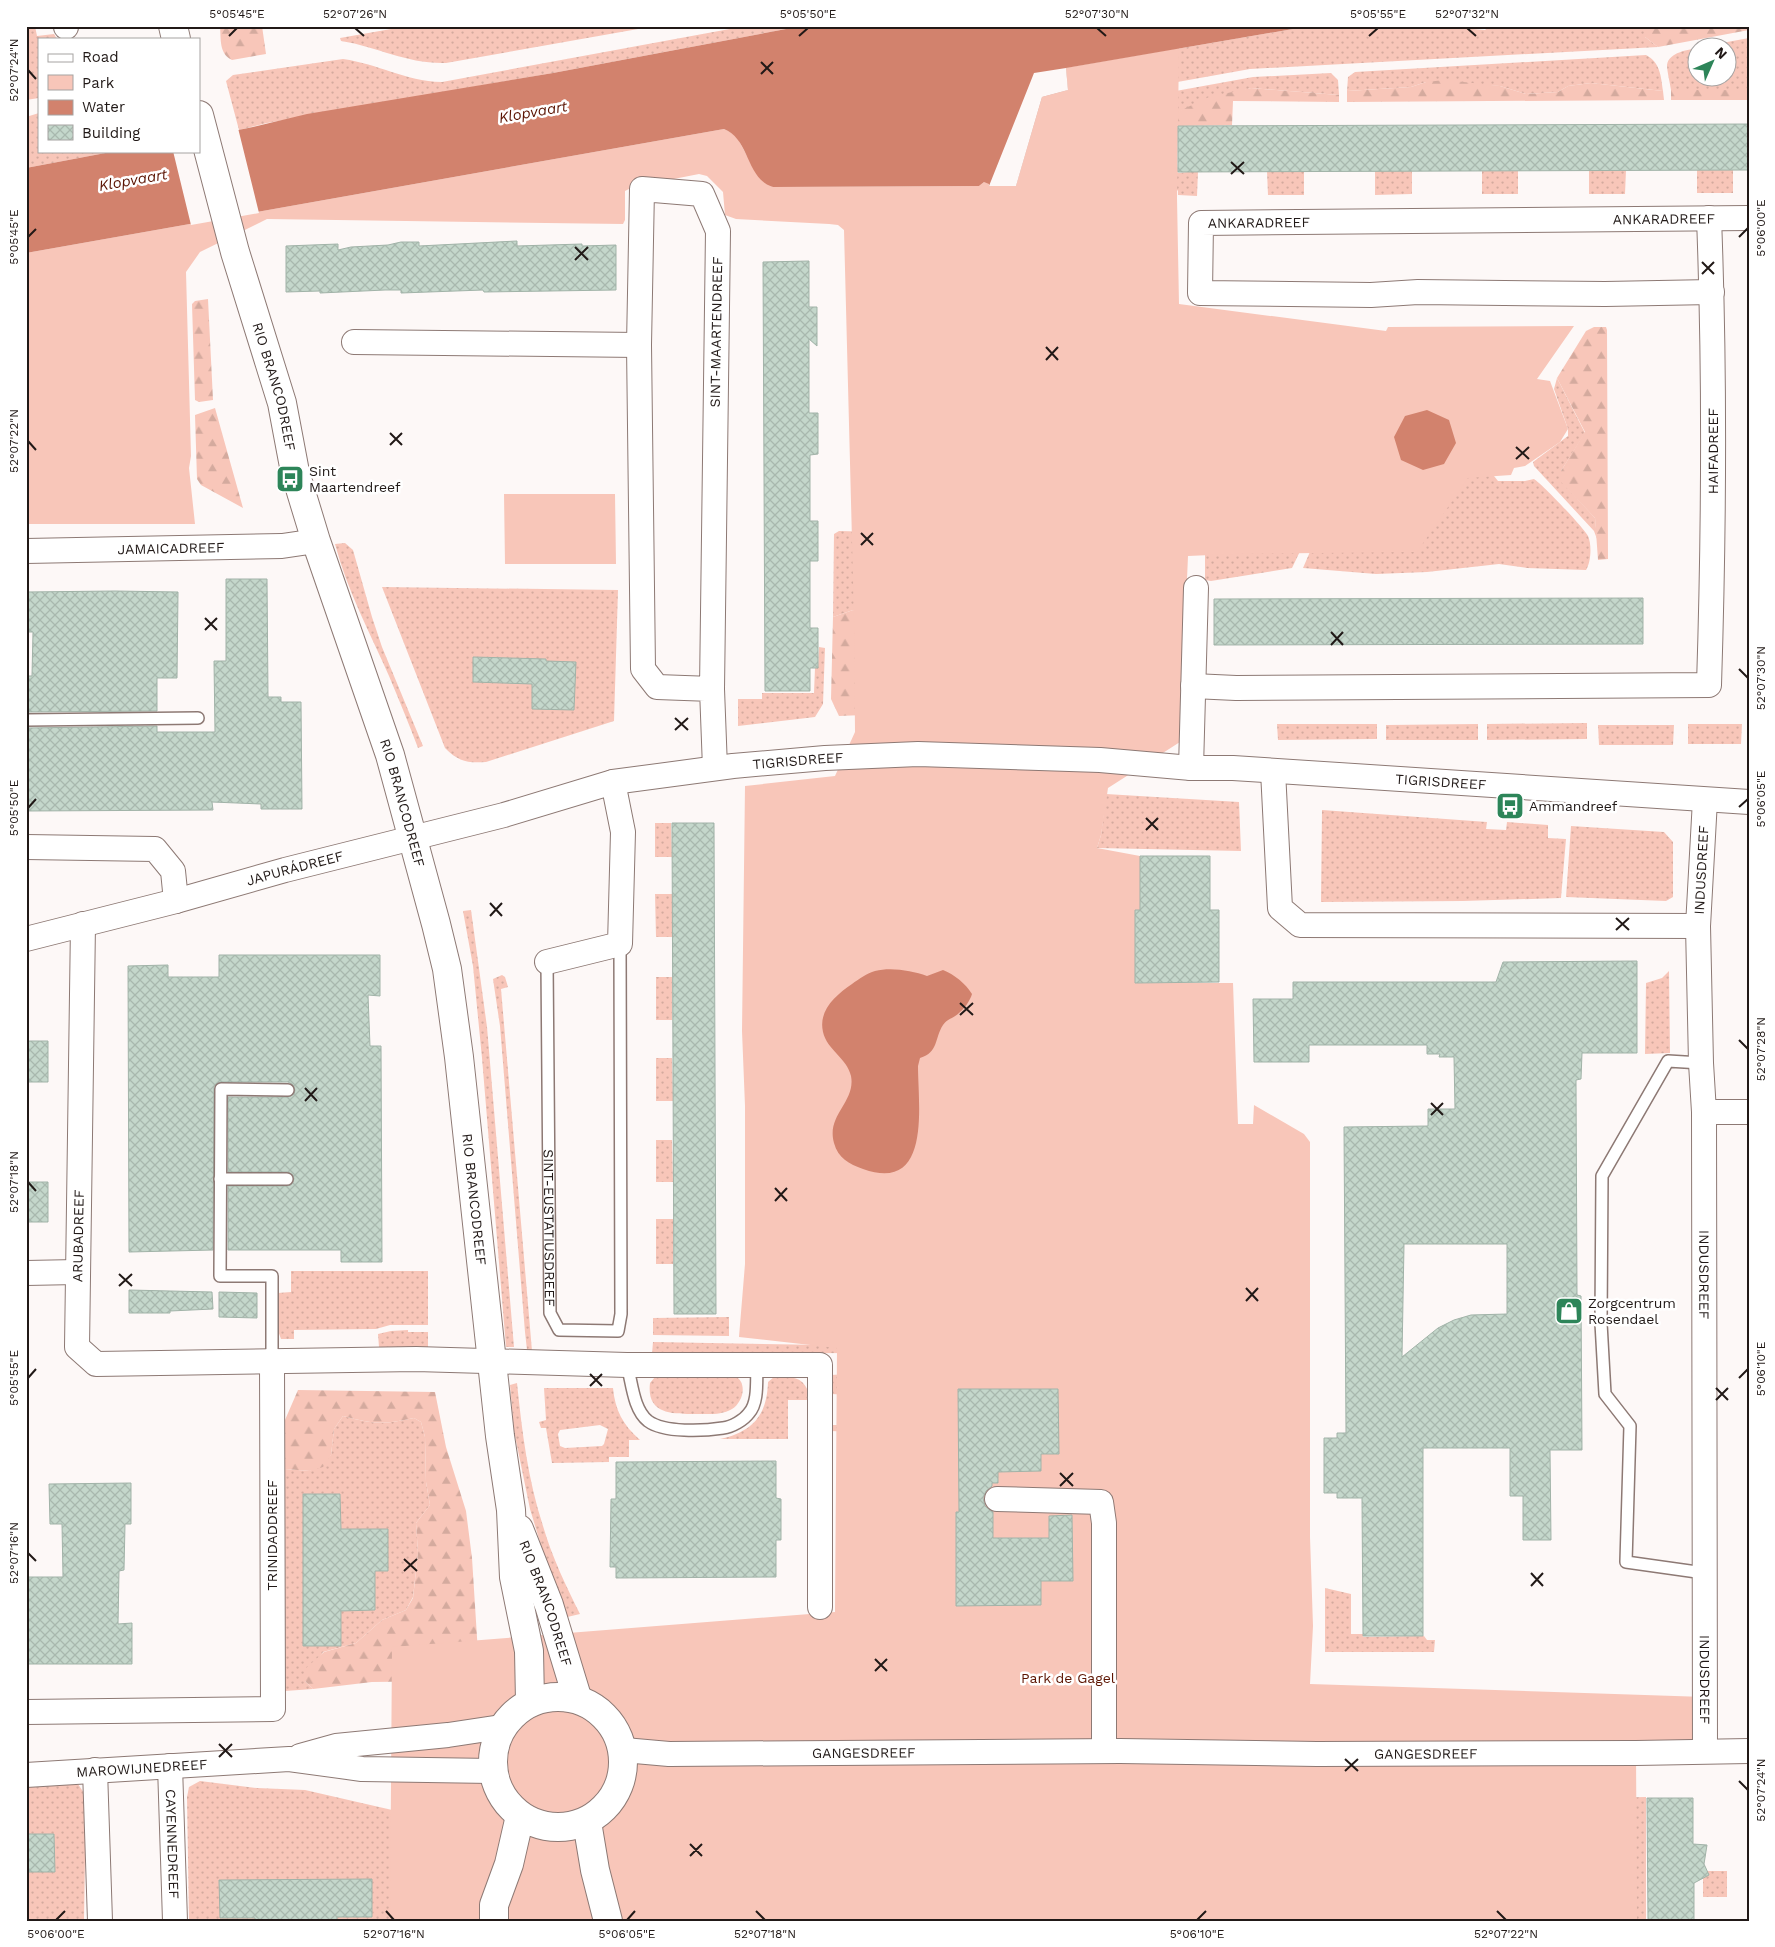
<svg xmlns="http://www.w3.org/2000/svg" width="1775" height="1947" font-family="'Work Sans',sans-serif">
	<defs>
		<pattern id="grass-dots" width="8" height="8" patternUnits="userSpaceOnUse" patternTransform="scale(1.25)"><rect width="8" height="8" fill="#f8c6b9"/><path d="M2 2h.1M6 6h.1" fill="none" stroke="#d4aa9e" stroke-width="1.8" stroke-linecap="round"/></pattern>
		<pattern id="forest-firs" width="22" height="20" patternUnits="userSpaceOnUse" patternTransform="scale(1.25)"><rect width="22" height="20" fill="#f8c6b9"/><path d="M5 1l3.5 6h-7zM16 11l3.5 6h-7z" fill="#d4aa9e"/></pattern>
		<pattern id="building-cross-hatch" width="8" height="8" patternUnits="userSpaceOnUse" patternTransform="scale(1.25)"><rect width="8" height="8" fill="#c4d7cb"/><path d="M0 0l8 8M0 8l8-8" fill="none" stroke="#a8b8ae"/></pattern>
	</defs>
	<rect width="100%" height="100%" fill="#fdf8f7"/>
	<!-- grass -->
	<path fill="url(#grass-dots)" fill-rule="evenodd" d="M26,26H35L37,36L54,34L57,39H39V98L26,100Z
		M408,26H655L446,63C406,64 379,47 341,41L340,38Z
		M746,26H802L553,73L267,123L239,130L226,81L233,75L343,59C379,64 404,81 442,82Z
		M1310,26H1437L1485,30L1490,26H1645V37L1658,47L1250,69L1088,98L1066,68Z
		M1749,38V90H1671C1670,83 1667,71 1667,65C1669,52 1688,50 1697,48L1698,78H1728V48L1700,47Z
		M1646,55C1660,62 1661,76 1663,91L1591,83L1568,86L1558,92L1526,94L1500,86L1426,82L1411,87L1347,91L1348,77L1355,72Z
		M1331,73L1338,80L1339,95L1251,88L1190,107L1172,115L1178,173L1198,171L1197,196L1178,195V191L1104,104L1253,77Z
		M39,113V151H116L26,168V117Z
		M1589,170H1626L1625,194H1589Z
		M1697,170H1733V193H1697Z
		M1267,171L1304,172V195H1268Z
		M1375,171H1412V194L1375,195Z
		M1482,171H1518V194H1482Z
		M1557,378L1585,433L1561,471V481L1595,518L1597,539L1594,531L1534,466L1533,462L1568,436V429L1554,389Z
		M1484,446L1494,476L1498,481H1525L1534,479C1542,484 1585,529 1588,536C1592,545 1591,562 1586,570L1527,568L1499,564L1427,572L1376,574L1303,568L1337,489Z
		M1205,463L1316,518L1292,568L1211,581L1205,580Z
		M839,531L877,532L920,631L853,610L833,617L834,534Z
		M345,543L353,550L372,617L382,647L423,746L418,748C409,724 399,700 389,676C370,633 347,590 335,544Z
		M382,587L618,590L614,721L486,762C467,763 459,762 445,748Z
		M819,647L825,648L823,704L815,717L738,726V699H762V693H814L815,668L818,667Z
		M1587,723V739L1487,740V724Z
		M1277,724H1377V739L1278,740Z
		M1478,724V740H1386V725Z
		M1688,724H1742L1741,744H1688Z
		M1598,725H1674L1673,745H1599Z
		M1106,794L1239,802L1241,851L1097,848L1101,835Z
		M1322,810L1487,822L1486,829L1506,830L1507,822L1548,825V838L1566,839L1561,898L1463,901L1321,902Z
		M655,823H671L672,857H655Z
		M1571,826L1664,832L1673,842V897L1666,901L1566,897Z
		M655,894H672V937H656Z
		M471,910L487,1027L514,1347H506L482,1058L473,966L463,911Z
		M1669,971L1670,1053L1645,1054L1646,983L1662,978Z
		M502,975L505,977L508,987L501,989L532,1351L527,1350L525,1332L500,1026L493,979Z
		M656,977H672V1020H656Z
		M656,1058H672L673,1101H656Z
		M656,1140H672L673,1182H656Z
		M656,1219H673V1264H656Z
		M291,1271H428V1325H390L376,1329L294,1330V1339H281L277,1328L278,1293L291,1292Z
		M729,1317V1336L653,1335V1318Z
		M408,1330V1332H428V1347H379L378,1334L391,1331Z
		M910,1341L853,1432L831,1431L833,1425H852V1395L831,1394L830,1375L852,1374V1353L652,1354L653,1342L825,1345Z
		M735,1376C748,1383 743,1402 732,1409C722,1415 710,1414 699,1414C675,1414 646,1416 650,1383L655,1377Z
		M774,1377C793,1377 804,1375 810,1397L808,1400H788V1439H720C752,1432 767,1416 768,1382Z
		M517,1383C522,1432 528,1480 543,1526C552,1557 566,1586 580,1614L563,1618L530,1509L514,1431L510,1385Z
		M544,1388H613C615,1410 623,1425 640,1440H629V1457H609V1462L552,1463L546,1428H541L539,1422L546,1420ZM600,1425L608,1429L604,1444L602,1446L565,1448L560,1446L558,1434L560,1430Z
		M343,1416C373,1424 383,1425 414,1418L421,1422L425,1437L426,1482L430,1505L416,1523L418,1553L413,1597L406,1610L382,1620L356,1643L323,1652L305,1681L313,1689L285,1691V1469L310,1471L331,1455L334,1429Z
		M1325,1588L1351,1594V1634H1363V1637L1424,1636L1427,1640H1435L1434,1652H1325Z
		M200,1781L257,1788L305,1790L427,1818L416,1921H189L187,1797L189,1787Z
		M78,1784L86,1796L84,1921H26V1786Z
		M1646,1797V1921H1594L1595,1798Z
		M1703,1871H1727V1897H1703Z"/>
	<!-- forest -->
	<path fill="url(#forest-firs)" d="M220,26H262L266,54L232,60C219,54 221,39 220,26Z
		M1645,26H1749V30L1658,47L1645,37Z
		M1445,80L1500,86L1526,94L1558,92L1568,86L1591,83L1663,91L1664,100L1347,102V91L1411,87L1426,82Z
		M1251,88L1339,95V102L1233,101L1232,125L1178,126L1171,115L1209,97Z
		M1671,90H1749V100H1671Z
		M208,299L213,400L199,402L195,400L192,304L195,301Z
		M1594,327H1606L1607,330L1608,559L1598,560L1595,518L1560,481L1561,471L1585,432L1557,378L1586,331Z
		M215,408L243,508L201,485L197,479L195,415Z
		M853,610L881,616L913,713L839,716L831,699L833,617Z
		M298,1390L435,1392L446,1447L466,1511L472,1558L478,1653L451,1681L372,1682L313,1689L305,1681V1669L324,1652L356,1643L382,1620L406,1610L413,1598L418,1553L416,1523L430,1505L426,1482L425,1437L421,1422L414,1418C383,1425 373,1424 343,1416L334,1429L331,1455L323,1467L310,1471L285,1469V1420Z"/>
	<!-- green -->
	<path fill="#f8c6b9" d="M1179,48L1177,198L1179,304L1386,331L1388,327L1574,326L1537,379L1550,381L1568,429L1560,442L1525,466L1514,468L1511,475L1468,478L1417,552L1233,554L1188,556L1180,742L1108,788L1101,835L1097,848L1140,856V910H1135V983H1233L1238,1124H1253L1254,1105L1304,1134L1310,1142V1537L1313,1626L1310,1684L1705,1697V1751L1636,1753L1637,1921H390L392,1647L835,1612L837,1348L739,1337L745,1264V1106L742,1031L745,786L835,776L855,732L854,618L844,230L838,225L829,224L736,219L725,215L723,192L707,176L699,174L633,187L625,191V220L623,224L267,219L200,252L186,272L191,456L189,468L195,524H26V253L724,129L736,135L747,156L773,187L979,186L984,182L1016,186L1042,96L1068,90L1066,68Z
		M504,494H615L616,564H505Z"/>
	<!-- water -->
	<path fill="#d2826d" d="M802,26H1310L1066,68L1068,90L1042,97L1016,186H989V184L984,182L979,186L773,187C746,179 750,139 724,129L26,253V168L116,151H199V138L253,127L307,114L553,73Z
		M1427,410L1449,420L1456,443L1444,464L1423,470L1401,460L1394,437L1405,416Z
		M943,970C955,975 965,983 972,994C970,1001 964,1009 959,1013C954,1018 947,1019 943,1025C934,1039 939,1052 920,1058L918,1066C918,1105 932,1194 863,1169C849,1164 838,1158 834,1143C826,1115 856,1102 851,1076C847,1058 827,1050 823,1032C818,1010 836,995 852,984C859,979 867,973 875,971C892,967 912,971 927,976Z"/>
	<!-- pier -->
	<path fill="#fdf8f7" d="M1066,68L1068,90L1042,97L1016,186H989L1034,73Z
		M238,128L259,213L191,225L173,151H199V135Z"/>
	<!-- building -->
	<path fill="url(#building-cross-hatch)" stroke="#a1b3a8" fill-rule="evenodd" d="M1749,124V170L1178,172V126Z
		M517,241V246L582,244V246L616,245V290L484,292L483,290L401,293V290H385L320,293V291L286,292V246L338,244V250L351,247L388,245L401,242H419V246Z
		M809,261V307H817V346L809,339V413H818V454L810,455V521H818V561H810V628H818V668H810V691H765L763,262Z
		M226,579H267L268,697H281V702H301L302,809H261V804L212,802L213,810L26,811V728L157,726V732H215L214,661H226Z
		M115,591L178,592L177,678H157V711L26,712V676H32L33,632H26V592Z
		M1643,598V644L1214,645V599Z
		M473,657L546,659V661L576,662L574,710L532,709V684L473,682Z
		M672,823H714L716,1314H674Z
		M1140,856H1210V910H1219V982L1135,983V910H1140Z
		M219,955H380V996L368,995L370,1046H381L382,1262H341V1250H228V1186H287L291,1185L294,1179L293,1175L287,1172H228V1097H288L294,1094L295,1090L292,1084L288,1082H221L214,1086L213,1250L129,1252L128,966L168,965V977H219Z
		M1637,961V1053H1582L1581,1079L1576,1080L1577,1295L1581,1296L1582,1450H1550L1551,1540H1523V1496H1510V1448H1423V1636H1363L1362,1498H1337V1493H1324V1438H1337V1433H1346L1344,1127L1428,1126V1109H1455L1454,1057H1439L1440,1054H1427V1045H1309V1062H1254L1253,999H1293V982H1496L1503,962ZM1404,1244H1507V1314L1471,1315L1454,1320L1438,1328L1402,1357Z
		M26,1041H48V1082H26Z
		M26,1182H48V1222H26Z
		M129,1290L212,1292L213,1309L170,1311V1313H129Z
		M219,1292L257,1293V1318L219,1317Z
		M958,1389H1058L1059,1454H1041V1471L998,1472V1483H992V1486L986,1491L983,1498L985,1506L993,1512V1538H1049V1516L1072,1515L1073,1581H1041V1605L956,1606V1512H959Z
		M776,1461V1498L781,1499V1540H776V1577L616,1578V1567H610L611,1499H616V1462Z
		M131,1483V1524H125L124,1570L119,1571L118,1624L132,1623V1664H26V1577H63L62,1524H50L49,1484Z
		M303,1494H340L341,1529H388V1571H375V1610L341,1611V1646H303Z
		M1647,1798H1693V1844L1707,1845L1704,1864L1709,1875L1694,1883V1921H1648Z
		M26,1834H54L55,1872H26Z
		M372,1879V1917H337V1921H255V1918H220L219,1880Z"/>
	<g fill="none" stroke-linecap="round" stroke-linejoin="round">
		<defs>
			<g id="lane">
				<path d="M26,720L198,718"/>
				<path id="s1" d="M547,962L550,1313L559,1330L618,1331L621,1314L620,944"/>
				<path d="M1701,1063L1668,1061L1602,1176L1601,1323L1605,1394L1630,1426L1626,1562L1704,1573"/>
				<path d="M220,1179H287"/>
				<path d="M272,1360V1276H220L221,1089L288,1090"/>
				<path d="M627,1365C632,1382 633,1409 648,1421C664,1433 704,1431 723,1428C732,1427 744,1420 749,1413C759,1402 756,1379 757,1365"/>
			</g>
			<g id="street">
				<path d="M66,26V27"/>
				<path id="s2" d="M1712,292L1605,294L1418,292L1371,295L1200,293L1201,223L1749,218"/>
				<path d="M354,342L639,345"/>
				<path id="s3" d="M26,551L282,546L316,541"/>
				<path id="s4" d="M1193,686L1236,688L1709,685C1714,529 1715,374 1709,218"/>
				<path d="M712,689L657,687L643,669L639,345L642,189L702,194L718,231L712,689L715,768"/>
				<path d="M1191,768L1196,588"/>
				<path d="M1273,771L1280,908L1300,925L1698,926"/>
				<path id="s5" d="M1705,800L1698,926L1701,1063L1704,1112L1705,1751"/>
				<path d="M26,847L155,849L173,871L176,901"/>
				<path d="M83,924L77,1347L96,1364L416,1359L627,1365H820V1607"/>
				<path id="s6" d="M26,939L176,901L285,870L504,815L613,782L733,766L825,758L918,754L1100,760L1191,768H1233L1749,802"/>
				<path d="M547,962L620,944L623,832L613,782"/>
				<path d="M1704,1112H1749"/>
				<path d="M26,1273L77,1272"/>
				<path d="M997,1499L1101,1502L1104,1523V1751"/>
				<path d="M26,1712L273,1709L272,1360"/>
				<path id="s7" d="M624,1750L669,1754L1120,1751L1317,1754L1636,1753L1749,1751"/>
				<path d="M300,1756L336,1746L448,1735L501,1727"/>
				<path id="s8" d="M170,1766L175,1921"/>
				<path d="M95,1770L100,1921"/>
				<path id="s9" d="M26,1775L289,1759L362,1769L492,1771"/>
			</g>
			<g id="secondary">
				<path d="M173,26L176,39"/>
				<path id="s10" d="M199,115L235,252L282,403L295,472L316,541L390,755L436,924L447,969L459,1057L500,1436L511,1510L514,1577L529,1651L530,1701"/>
				<path id="s11" d="M519,1529L549,1605L577,1697"/>
				<circle cx="558" cy="1762" r="65"/>
				<path d="M587,1822L595,1870L608,1921"/>
				<path d="M494,1921V1905L509,1864L520,1816"/>
			</g>
		</defs>
		<!-- lane casing -->
		<use href="#lane" stroke="#8d7974" stroke-width="14"/>
		<!-- street casing -->
		<use href="#street" stroke="#8d7974" stroke-width="26"/>
		<!-- secondary casing -->
		<use href="#secondary" stroke="#8d7974" stroke-width="30"/>
		<!-- lane -->
		<use href="#lane" stroke="#fff" stroke-width="11"/>
		<!-- street -->
		<use href="#street" stroke="#fff" stroke-width="24"/>
		<!-- secondary -->
		<use href="#secondary" stroke="#fff" stroke-width="28"/>
	</g>
	<!-- ticks -->
	<path fill="none" stroke="#211917" stroke-width="2" d="M355,28L364,36M1097,28L1106,36M1467,28L1476,36M229,36L237,28M799,36L808,28M1369,36L1378,28M761,62L773,74M28,70L36,79M761,74L773,62M1231,162L1244,174M1231,174L1244,162M28,237L36,229M1739,237L1748,228M575,247L588,260M575,260L588,247M1702,262L1714,274M1702,274L1714,262M1046,347L1058,360M1046,360L1058,347M390,433L402,445M28,441L36,450M390,445L402,433M1516,447L1529,459M1516,459L1529,447M861,533L873,545M861,545L873,533M205,618L217,630M205,630L217,618M1331,632L1343,645M1331,645L1343,632M1739,669L1748,678M675,718L688,730M675,730L688,718M1739,807L1748,799M28,808L36,799M1146,818L1158,830M1146,830L1158,818M490,903L502,916M490,916L502,903M1616,918L1629,930M1616,930L1629,918M960,1003L973,1015M960,1015L973,1003M1739,1040L1748,1049M305,1088L317,1101M305,1101L317,1088M1431,1103L1443,1115M1431,1115L1443,1103M28,1182L36,1191M775,1188L787,1201M775,1201L787,1188M119,1274L132,1286M119,1286L132,1274M1246,1288L1258,1301M1246,1301L1258,1288M590,1374L602,1386M28,1378L36,1369M1739,1378L1748,1369M590,1386L602,1374M1716,1388L1728,1400M1716,1400L1728,1388M1060,1473L1073,1486M1060,1486L1073,1473M28,1553L36,1561M404,1559L417,1571M404,1571L417,1559M1531,1573L1543,1586M1531,1586L1543,1573M875,1659L887,1671M875,1671L887,1659M219,1744L232,1757M219,1757L232,1744M1345,1759L1358,1771M1345,1771L1358,1759M1739,1781L1748,1790M690,1844L702,1856M690,1856L702,1844M386,1911L394,1920M756,1911L765,1920M1497,1911L1506,1920M56,1920L65,1911M627,1920L635,1911M1197,1920L1206,1911"/>
	<!-- icons -->
	<defs>
		<symbol id="bus-square" viewBox="-11 -11 22 22"><rect x="-9" y="-9" width="18" height="18" rx="4" fill="#2d8559" stroke="#fff"/><path d="M-5-6H5V4H4V6H2V4H-2V6H-4V4H-5ZM-3.5-4V0h7V-4ZM-3.5 1.2v1.5H-2V1.2ZM2 1.2v1.5H3.5V1.2Z" fill="#fff"/></symbol>
		<symbol id="shop-square" viewBox="-11 -11 22 22"><rect x="-9" y="-9" width="18" height="18" rx="4" fill="#2d8559" stroke="#fff"/><path d="M-5-2.5h2.3a2.7 3.5 0 0 1 5.4 0H5L5.5 6h-11ZM-1.5-2.5h3a1.5 2.3 0 0 0-3 0Z" fill="#fff"/></symbol>
	</defs>
	<g fill-rule="evenodd">
		<use href="#bus-square" x="274" y="463" width="32" height="32"/>
		<use href="#bus-square" x="1494" y="790" width="32" height="32"/>
		<use href="#shop-square" x="1553" y="1295" width="32" height="32"/>
	</g>
	<g text-anchor="middle" dominant-baseline="central" stroke-width="5" stroke-linejoin="round" paint-order="stroke">
		<!-- street labels -->
		<g font-size="14" fill="#211917" stroke="#fff">
			<text stroke="none"><textPath href="#s2" startOffset="1045">ANKARADREEF</textPath></text>
			<text stroke="none"><textPath href="#s2" startOffset="640">ANKARADREEF</textPath></text>
			<text transform="translate(716 332) rotate(-89)">SINT-MAARTENDREEF</text>
			<text stroke="none"><textPath href="#s10" startOffset="282">RIO BRANCODREEF</textPath></text>
			<text stroke="none"><textPath href="#s4" startOffset="750">HAIFADREEF</textPath></text>
			<text stroke="none"><textPath href="#s3" startOffset="145">JAMAICADREEF</textPath></text>
			<text stroke="none"><textPath href="#s6" startOffset="794">TIGRISDREEF</textPath></text>
			<text stroke="none"><textPath href="#s6" startOffset="1438">TIGRISDREEF</textPath></text>
			<text stroke="none"><textPath href="#s10" startOffset="718">RIO BRANCODREEF</textPath></text>
			<text stroke="none"><textPath href="#s6" startOffset="278">JAPURÁDREEF</textPath></text>
			<text transform="translate(1701 870) rotate(-87)">INDUSDREEF</text>
			<text stroke="none"><textPath href="#s10" startOffset="1122">RIO BRANCODREEF</textPath></text>
			<text stroke="none"><textPath href="#s1" startOffset="266">SINT-EUSTATIUSDREEF</textPath></text>
			<text transform="translate(78 1236) rotate(-89)">ARUBADREEF</text>
			<text stroke="none"><textPath href="#s5" startOffset="475">INDUSDREEF</textPath></text>
			<text transform="translate(272 1535) rotate(-90)">TRINIDADDREEF</text>
			<text stroke="none"><textPath href="#s11" startOffset="79">RIO BRANCODREEF</textPath></text>
			<text stroke="none"><textPath href="#s5" startOffset="880">INDUSDREEF</textPath></text>
			<text stroke="none"><textPath href="#s7" startOffset="240">GANGESDREEF</textPath></text>
			<text stroke="none"><textPath href="#s7" startOffset="802">GANGESDREEF</textPath></text>
			<text stroke="none"><textPath href="#s9" startOffset="116">MAROWIJNEDREEF</textPath></text>
			<text stroke="none"><textPath href="#s8" startOffset="78">CAYENNEDREEF</textPath></text>
		</g>
		<!-- poi labels -->
		<g font-size="14" fill="#211917" stroke="#fff" text-anchor="start">
			<text x="309" y="471">Sint<tspan x="309" dy="16">Maartendreef</tspan></text>
			<text x="1529" y="806">Ammandreef</text>
			<text x="1588" y="1303">Zorgcentrum<tspan x="1588" dy="16">Rosendael</tspan></text>
		</g>
		<!-- park labels -->
		<g font-size="14" fill="#5c1401" stroke="#fff">
			<text x="1068" y="1678">Park de Gagel</text>
		</g>
		<!-- water labels -->
		<g font-size="15" font-style="italic" fill="#5a1200" stroke="#fff">
			<text transform="translate(533 112) rotate(-10)">Klopvaart</text>
			<text transform="translate(133 180) rotate(-10)">Klopvaart</text>
		</g>
	</g>
	<!-- border -->
	<rect width="1775" height="1947" fill="none" stroke="#ffffff" stroke-width="55"/>
	<!-- legend -->
	<rect x="38" y="38" width="162" height="115" fill="#ffffff" stroke="#a6a3a2"/>
	<rect x="48" y="54" width="25" height="8" fill="#ffffff" stroke="#a6a3a2"/>
	<text x="82" y="62" font-size="15" fill="#211917">Road</text>
	<rect x="48" y="75" width="25" height="15" fill="#f8c6b9" stroke="#a6a3a2"/>
	<text x="82" y="88" font-size="15" fill="#211917">Park</text>
	<rect x="48" y="100" width="25" height="15" fill="#d2826d" stroke="#a6a3a2"/>
	<text x="82" y="112" font-size="15" fill="#211917">Water</text>
	<rect x="48" y="125" width="25" height="15" fill="url(#building-cross-hatch)" stroke="#a6a3a2"/>
	<text x="82" y="138" font-size="15" fill="#211917">Building</text>
	<!-- north arrow -->
	<g transform="translate(1712 62) rotate(45)"><circle r="24" fill="#ffffff" stroke="#a6a3a2"/>
	<path d="M0-4L9 19L0 12L-9 19Z" fill="#2d8559"/>
	<text y="-8" font-size="14" font-weight="bold" text-anchor="middle" fill="#211917">N</text>
	</g>
	<rect x="28" y="28" width="1720" height="1892" fill="none" stroke="#211917" stroke-width="2"/>
	<g font-size="12" text-anchor="middle" fill="#211917">
		<text x="237" y="18">5°05'45"E</text>
		<text x="355" y="18">52°07'26"N</text>
		<text x="808" y="18">5°05'50"E</text>
		<text x="1097" y="18">52°07'30"N</text>
		<text x="1378" y="18">5°05'55"E</text>
		<text x="1467" y="18">52°07'32"N</text>
		<text transform="translate(14 70) rotate(-90)" y="4">52°07'24"N</text>
		<text transform="translate(1761 228) rotate(-90)" y="4">5°06'00"E</text>
		<text transform="translate(14 237) rotate(-90)" y="4">5°05'45"E</text>
		<text transform="translate(14 441) rotate(-90)" y="4">52°07'22"N</text>
		<text transform="translate(1761 678) rotate(-90)" y="4">52°07'30"N</text>
		<text transform="translate(1761 799) rotate(-90)" y="4">5°06'05"E</text>
		<text transform="translate(14 808) rotate(-90)" y="4">5°05'50"E</text>
		<text transform="translate(1761 1049) rotate(-90)" y="4">52°07'28"N</text>
		<text transform="translate(14 1182) rotate(-90)" y="4">52°07'18"N</text>
		<text transform="translate(1761 1369) rotate(-90)" y="4">5°06'10"E</text>
		<text transform="translate(14 1378) rotate(-90)" y="4">5°05'55"E</text>
		<text transform="translate(14 1553) rotate(-90)" y="4">52°07'16"N</text>
		<text transform="translate(1761 1790) rotate(-90)" y="4">52°07'24"N</text>
		<text x="56" y="1938">5°06'00"E</text>
		<text x="394" y="1938">52°07'16"N</text>
		<text x="627" y="1938">5°06'05"E</text>
		<text x="765" y="1938">52°07'18"N</text>
		<text x="1197" y="1938">5°06'10"E</text>
		<text x="1506" y="1938">52°07'22"N</text>
	</g>
</svg>
